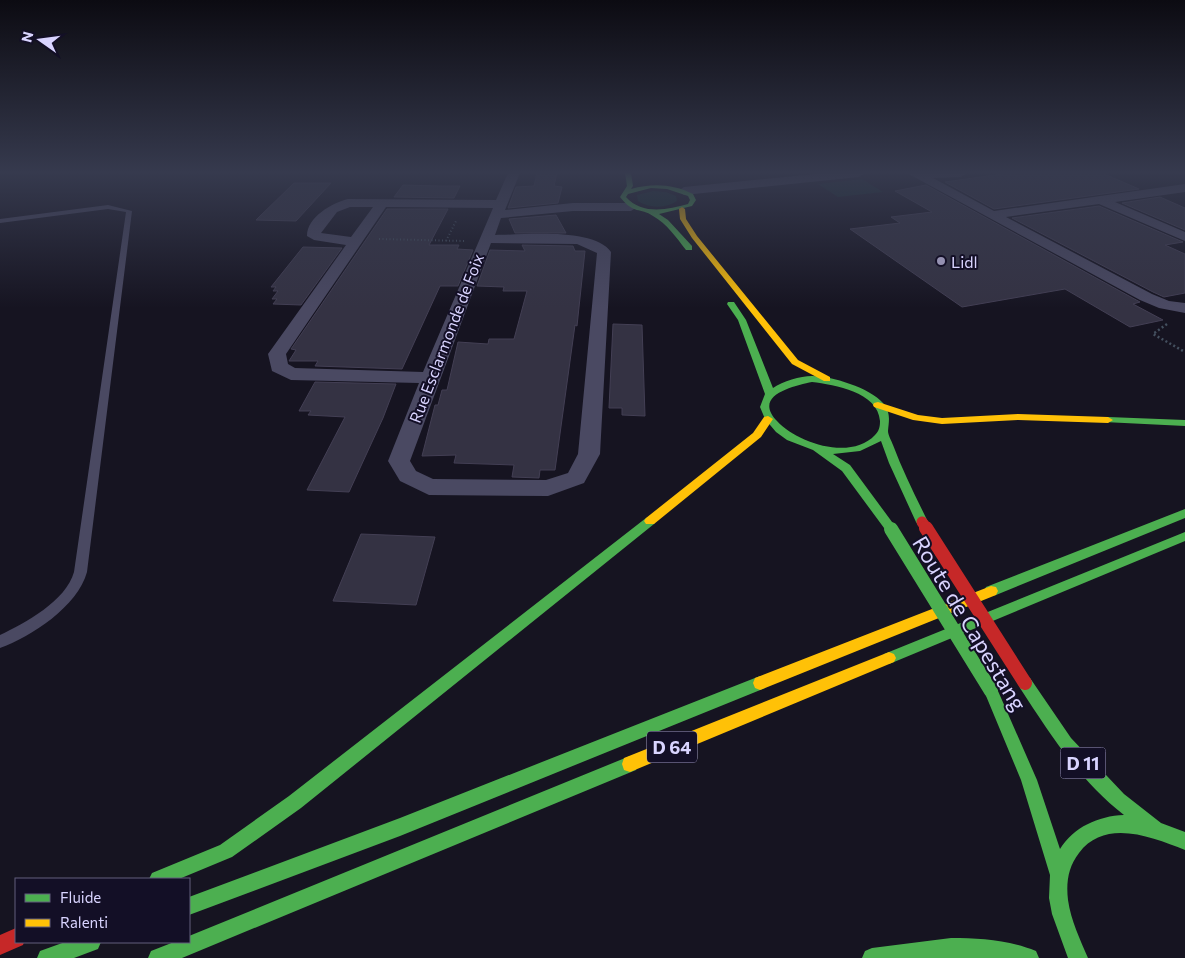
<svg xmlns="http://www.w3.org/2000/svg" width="1185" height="958" font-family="Commissioner,sans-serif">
	<rect width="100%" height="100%" fill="#161421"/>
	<!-- green -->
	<path fill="#132c2d" d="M862,179L883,192L838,197L818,184Z
		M653,191L666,192L676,196L677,201C666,209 648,208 638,201L637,195Z"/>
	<!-- building -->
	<path fill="#343243" stroke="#433f54" d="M537,173H557L554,186L562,187L558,203L508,208L516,187L534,186Z
		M1009,173H1102L1139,189L994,209L945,182Z
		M294,183H331L296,221L256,220Z
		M403,185L440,186H460L454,198L394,197Z
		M926,185L1140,302L1133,304L1163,320L1130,327L1065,289L962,307L850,229L900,223L891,217L932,212L895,191Z
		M1160,197L1185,208V230L1122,203Z
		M1099,206L1183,242L1165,245L1185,254V293L1164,297L1153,292L1012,218Z
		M387,209H448L429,245H459L457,249L473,250L458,286H440L402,369L315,366L318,361H289L296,350L291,349Z
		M556,215L566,233H515L509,219Z
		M522,245L573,246L575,251H585L577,326L575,325L555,470H540L539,478L512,477L514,465L454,463L456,455L422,456L435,405H438L442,390H447L458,342L488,344L489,339H514L527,291H503L504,287L477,286L490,250L525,251Z
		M303,247L342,248L301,305L273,304L277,299H272L278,291H273L276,287H271Z
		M613,324L642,325L645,416L622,415V408H609Z
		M315,382L396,384L383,418L349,492L307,490L345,417L308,415L311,411H299Z
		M361,534L435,537L416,605L333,601Z"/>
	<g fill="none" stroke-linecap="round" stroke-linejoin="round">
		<!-- path-far1 -->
		<path stroke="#44505f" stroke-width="2" stroke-dasharray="1 2.5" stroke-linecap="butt" d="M379,239L465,241
			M446,241L456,221"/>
		<!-- path -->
		<path stroke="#44505f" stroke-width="2.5" stroke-dasharray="2 2.5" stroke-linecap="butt" d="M1167,324L1153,334L1185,352"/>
		<!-- lane -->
		<path fill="#4a4962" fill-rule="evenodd" d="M108,205L132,211L87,572C78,606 31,637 0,648V635C25,623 66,601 74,572L126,212L108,209L0,223V219Z"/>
		<!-- street -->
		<path fill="#4a4962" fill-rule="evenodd" d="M508,173H520L505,210L573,203H631L637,207L631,211H573L501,218L495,235C523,235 594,227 611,252L600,454L584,483L548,496L429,495L400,481L388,461L419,383L291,380L272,371L268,354L346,245L314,240L307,236C307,217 332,203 348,199L496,200ZM350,207H373L351,237L321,233L337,212ZM386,207L493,208L423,372L295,368L288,364L286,354ZM491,243L577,244L597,253L578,454L568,473L546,480L433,479L416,471L410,461Z
			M825,173H865L859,177L684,195L678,191L684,187Z
			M907,173H967L961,177L933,178L994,211L1185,184V192L1115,202L1185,232V241L1099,204L1006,217L1152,294L1169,301L1185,303V313L1159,308L1140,300Z"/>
		<!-- fast -->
		<path fill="#4caf50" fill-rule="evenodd" d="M625,173H631L633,186L631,189C653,183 673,184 693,194L696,200L692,206L659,214L668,220L692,246V250H686C676,237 667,224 653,216C640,207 634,215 620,197L627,186ZM651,188L667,189L688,196L690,200L688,204C667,210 642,215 626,197L628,194Z
			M728,302H734L746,320L773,388C783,381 800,376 812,376C832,376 870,388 883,403C891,413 889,420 888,431C888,435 892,442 893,445C903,472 916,497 928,522L926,525H918L916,522L889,463L881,441L860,451L833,454L850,465L895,526L897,529L895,532H887L842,471L813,450L787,440L776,432L765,419L760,407L765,394L738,320L727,304ZM812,382C835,385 878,392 880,421C880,427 879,431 875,435C851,461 797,443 777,421C752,395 794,386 812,382Z
			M1108,417L1185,420V426L1104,422L1103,420L1104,418Z
			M1185,509V518L996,595L991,596L986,595L984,591L986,587Z
			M650,517L654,518L656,521L654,524L301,808L232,857L179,879H149L152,873L220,845L289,796L646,518Z
			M1185,532V541L894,662L889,664L884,662L882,658L884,654Z
			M760,676L765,678L767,683L765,688L400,836L189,915V897L400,818Z
			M1025,676L1030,678L1071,738L1124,794L1161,823L1185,832V850C1152,837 1105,818 1079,853C1068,867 1066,883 1068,900C1071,921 1080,939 1088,958H1068L1052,914L1049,898L1050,875L1021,780L984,691L986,686L991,684L996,686L998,691L1037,780L1060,849C1074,827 1098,816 1124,815C1080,781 1050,734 1020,688L1018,683L1020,678Z
			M630,756L636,758L638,764L636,770L182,958H148L151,951L174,942H189V936Z
			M951,938C980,938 1009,940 1036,951L1039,958H862L865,951L872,948Z
			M65,942H101L98,949L74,958H37L40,951Z"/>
		<!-- slow -->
		<path fill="#ffc107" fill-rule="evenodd" d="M682,207L685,209L686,219L697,236L798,360L830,377V381H824L792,364L692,238L680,219L679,209Z
			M878,402L918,415L942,418L1018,414L1108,417L1113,420L1108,423L1018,420L942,424L913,420L874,407L873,405L874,403Z
			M768,416L773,419L761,437L654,524H646L644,521L646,518L753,433L764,417Z
			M991,586L996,587L998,591L996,595L760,690L755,688L753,683L755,678Z
			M889,652L894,654L896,658L894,662L630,772L624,770L622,764L624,758Z"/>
		<!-- jam -->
		<path fill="#c62828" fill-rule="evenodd" d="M16,928V942H24L23,945L0,955V935Z"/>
		<!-- fast-bridge -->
		<path stroke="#4caf50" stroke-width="14" d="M891,529L991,691"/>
		<!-- jam-bridge-far1 -->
		<path stroke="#c62828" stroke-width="11" d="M922,522L927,529"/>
		<!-- jam-bridge -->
		<path stroke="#c62828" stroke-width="14" d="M926,528L1025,683"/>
	</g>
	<!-- sky -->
	<linearGradient id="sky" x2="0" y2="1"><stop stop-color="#0c0b12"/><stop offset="0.56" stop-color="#363a4e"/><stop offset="1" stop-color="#363a4e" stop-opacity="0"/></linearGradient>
	<rect width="1185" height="308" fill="url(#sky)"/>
	<!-- markers -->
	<circle fill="#9591b1" stroke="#130f26" stroke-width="2" cx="941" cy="261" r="5"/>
	<g text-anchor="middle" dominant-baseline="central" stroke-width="4" stroke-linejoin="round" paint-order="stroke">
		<!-- far-poi labels -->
		<g font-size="16" fill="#d9d4ff" stroke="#130f26" text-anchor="start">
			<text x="951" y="261">Lidl</text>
		</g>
		<!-- far-street labels -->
		<g font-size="16" fill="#d9d4ff" stroke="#130f26">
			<text transform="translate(446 338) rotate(-69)">Rue Esclarmonde de Foix</text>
		</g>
		<!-- shield labels -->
		<g fill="#130f26" stroke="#9e99be" stroke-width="1">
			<rect x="647" y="731.5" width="50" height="31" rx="4"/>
			<rect x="1060.5" y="747.5" width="45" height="31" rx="4"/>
		</g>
		<g font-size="18" font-weight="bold" fill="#d9d4ff">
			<text x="672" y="747">D 64</text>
			<text x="1083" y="763">D 11</text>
		</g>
		<!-- near-street labels -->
		<g font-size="22" fill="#d9d4ff" stroke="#130f26">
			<text transform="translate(970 623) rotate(59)">Route de Capestang</text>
		</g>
	</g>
	<!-- legend -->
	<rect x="15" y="878" width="175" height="65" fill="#130f26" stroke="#625e7d"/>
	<rect x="25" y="894" width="25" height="8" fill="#4caf50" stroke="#625e7d"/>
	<text x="60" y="903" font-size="15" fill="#d9d4ff">Fluide</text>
	<rect x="25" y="919" width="25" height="8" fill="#ffc107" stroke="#625e7d"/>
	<text x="60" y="928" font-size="15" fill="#d9d4ff">Ralenti</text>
	<!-- north arrow -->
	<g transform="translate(40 40) rotate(284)" stroke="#130f26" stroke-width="4" paint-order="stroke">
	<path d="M0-4L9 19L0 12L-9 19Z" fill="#d9d4ff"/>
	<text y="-8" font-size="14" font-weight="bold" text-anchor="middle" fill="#d9d4ff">N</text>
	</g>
</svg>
